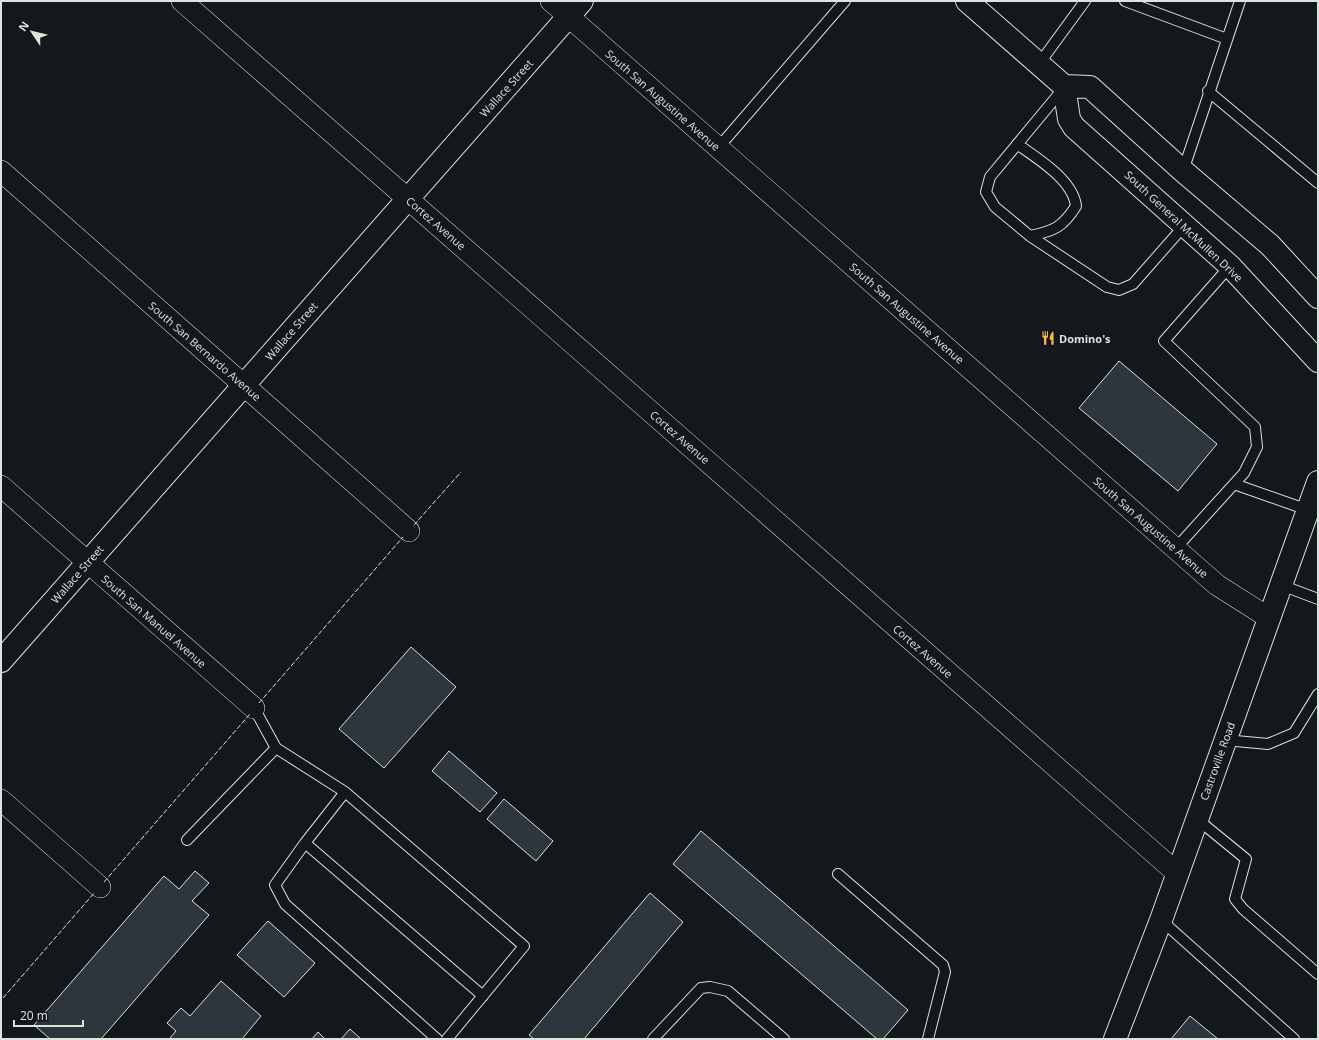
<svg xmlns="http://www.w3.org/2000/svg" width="1319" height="1040" font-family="'Open Sans',sans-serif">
	<rect width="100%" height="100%" fill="#14181c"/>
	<!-- building -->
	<path fill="#2c363c" stroke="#d8e6dc" d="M1119,361L1217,444L1178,491L1079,408Z
		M411,647L456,687L384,768L339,729Z
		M449,751L497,793L480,812L432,771Z
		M504,799L553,841L536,861L487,819Z
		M701,831L908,1010L883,1039H877L673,864Z
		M195,871L209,883L192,901L209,915L101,1039H50L34,1025L164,876L179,889Z
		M650,893L683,922L584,1039H534L529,1035Z
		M268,921L315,963L284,997L237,955Z
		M221,981L261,1016L242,1039H169L176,1031L167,1023L181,1008L190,1016Z
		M1190,1016L1218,1039H1171Z
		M350,1029L361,1039H341Z
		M318,1032L325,1039H312Z"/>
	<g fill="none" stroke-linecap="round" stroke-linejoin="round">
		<defs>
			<path id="service" d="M1125,1L1227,39
				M1039,64L1085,1
				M1063,89L990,177L986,192L995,207L1030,236L1107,287L1119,290L1133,284L1184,226
				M1208,91L1318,183
				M1017,144C1037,158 1073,180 1076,206C1063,227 1054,231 1030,236
				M718,148L845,1
				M1183,171L1240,1
				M1234,484L1308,510
				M1176,548L1244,473L1257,447L1255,427L1164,341L1230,266
				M1281,585L1318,599
				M254,708L276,748
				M1225,740L1268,744L1294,733L1318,694
				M345,792L305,843L483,996
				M1197,819L1246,859L1235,899L1243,909L1318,974
				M187,840L276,748L345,792L524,946L447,1039
				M305,843L275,885L285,904L437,1039
				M838,874L943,965L945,972L928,1039
				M1161,920L1294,1039
				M653,1039L701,988L710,987L728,991L784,1039"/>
			<path id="minor" d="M182,1L1177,873
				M551,1L1217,585L1269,618
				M1,171L409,531
				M1,486L254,708
				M1,800L100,887"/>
			<path id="tertiary" d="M1,661L582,1"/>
			<path id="secondary" d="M1115,1039L1161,920L1318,482"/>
			<path id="primary" d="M967,1L1064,86L1090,87L1183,171L1270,245L1318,297
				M1064,86L1069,119L1074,127L1230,266L1318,361
				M1308,510L1318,499"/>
		</defs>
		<!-- service casing -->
		<use href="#service" stroke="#d8e6dc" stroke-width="12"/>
		<!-- minor casing -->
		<use href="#minor" stroke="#d8e6dc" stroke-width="22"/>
		<!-- tertiary casing -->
		<use href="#tertiary" stroke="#d8e6dc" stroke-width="24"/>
		<!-- secondary casing -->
		<use href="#secondary" stroke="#d8e6dc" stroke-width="24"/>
		<!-- primary casing -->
		<use href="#primary" stroke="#d8e6dc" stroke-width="24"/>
		<!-- service -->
		<use href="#service" stroke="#14181c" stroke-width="10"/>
		<!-- minor -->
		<use href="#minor" stroke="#14181c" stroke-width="21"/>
		<!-- tertiary -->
		<use href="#tertiary" stroke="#14181c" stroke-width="22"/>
		<!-- secondary -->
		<use href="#secondary" stroke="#14181c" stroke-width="22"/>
		<!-- primary -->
		<use href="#primary" stroke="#14181c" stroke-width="22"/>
		<!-- fence -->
		<path stroke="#d8e6dc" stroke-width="1" stroke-dasharray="5 2" stroke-linecap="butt" d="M414,525L461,472
			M259,703L403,537
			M104,882L250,714
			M3,998L95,892"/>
	</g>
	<!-- icons -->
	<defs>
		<symbol id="restaurant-bare" viewBox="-9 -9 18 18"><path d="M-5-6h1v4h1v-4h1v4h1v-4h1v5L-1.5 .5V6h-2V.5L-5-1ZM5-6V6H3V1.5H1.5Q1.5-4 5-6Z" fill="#ffb74d" stroke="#14181c" stroke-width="2.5" paint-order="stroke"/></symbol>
	</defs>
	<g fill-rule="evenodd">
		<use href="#restaurant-bare" x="1038" y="328" width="20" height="20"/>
	</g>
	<g text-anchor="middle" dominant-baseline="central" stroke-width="3" stroke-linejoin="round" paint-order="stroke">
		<!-- street labels -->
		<g font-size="11" fill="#d8e6dc" stroke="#14181c">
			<text transform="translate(506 88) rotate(-48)">Wallace Street</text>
			<text transform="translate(663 100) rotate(41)">South San Augustine Avenue</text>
			<text transform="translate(436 223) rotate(41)">Cortez Avenue</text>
			<text transform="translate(1184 226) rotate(43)">South General McMullen Drive</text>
			<text transform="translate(907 313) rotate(41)">South San Augustine Avenue</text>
			<text transform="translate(291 331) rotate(-49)">Wallace Street</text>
			<text transform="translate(205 351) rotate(41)">South San Bernardo Avenue</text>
			<text transform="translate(680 437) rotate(41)">Cortez Avenue</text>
			<text transform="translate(1151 527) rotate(41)">South San Augustine Avenue</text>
			<text transform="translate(77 574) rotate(-49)">Wallace Street</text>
			<text transform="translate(154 621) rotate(41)">South San Manuel Avenue</text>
			<text transform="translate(923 651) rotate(41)">Cortez Avenue</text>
			<text transform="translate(1217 761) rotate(-70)">Castroville Road</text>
		</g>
		<!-- poi labels -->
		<g font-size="11" font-weight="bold" fill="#d8e6dc" stroke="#14181c" text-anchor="start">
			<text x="1059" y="338">Domino's</text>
		</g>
	</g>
	<!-- border -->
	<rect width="1319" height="1040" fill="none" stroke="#d8e6dc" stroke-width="4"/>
	<!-- north arrow -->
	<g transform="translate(32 32) rotate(305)" stroke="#14181c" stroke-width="3" paint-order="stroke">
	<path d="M0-3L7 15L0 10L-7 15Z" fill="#d8e6dc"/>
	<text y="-6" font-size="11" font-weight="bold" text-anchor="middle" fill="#d8e6dc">N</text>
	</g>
	<!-- scale -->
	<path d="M14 1020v6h69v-6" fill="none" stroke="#d8e6dc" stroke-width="2"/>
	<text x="20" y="1020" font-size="12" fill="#d8e6dc" stroke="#14181c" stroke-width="3" paint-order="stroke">20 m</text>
</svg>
